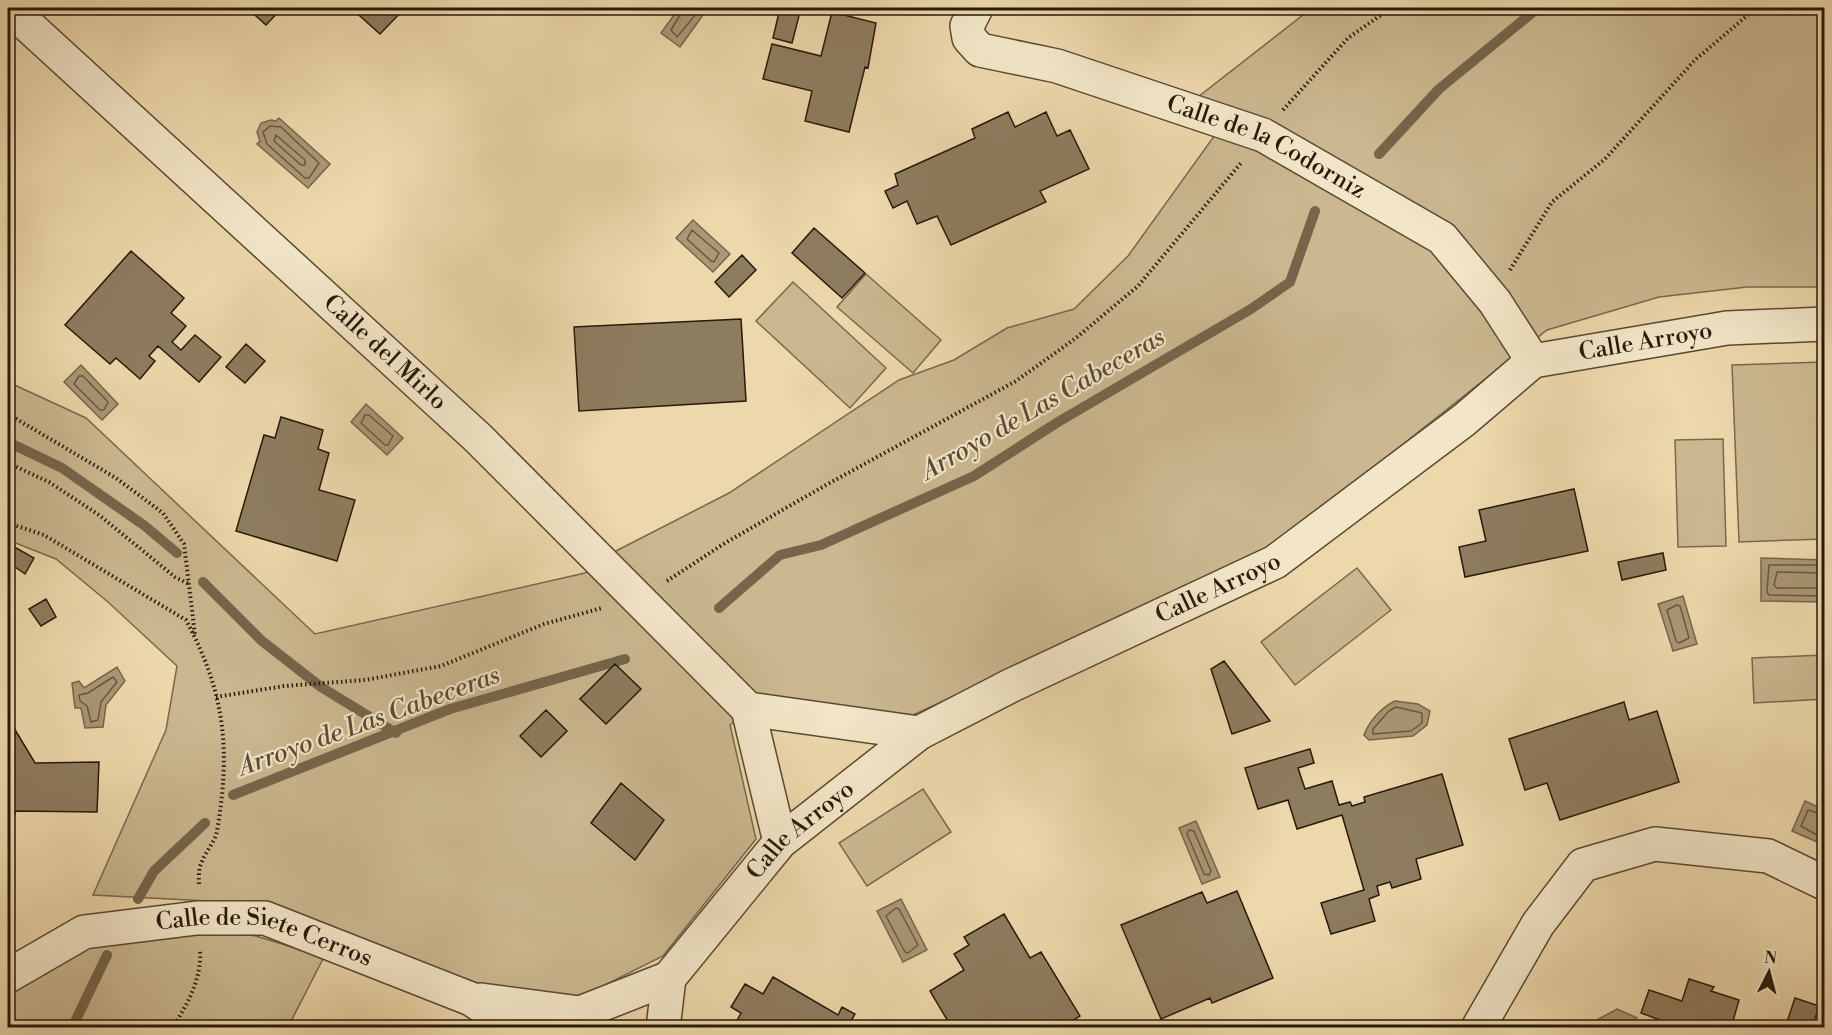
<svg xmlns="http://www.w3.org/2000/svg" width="1832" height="1035" font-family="'Libre Bodoni',serif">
	<rect width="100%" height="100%" fill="#edd8ab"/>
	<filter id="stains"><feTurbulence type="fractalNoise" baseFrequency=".00333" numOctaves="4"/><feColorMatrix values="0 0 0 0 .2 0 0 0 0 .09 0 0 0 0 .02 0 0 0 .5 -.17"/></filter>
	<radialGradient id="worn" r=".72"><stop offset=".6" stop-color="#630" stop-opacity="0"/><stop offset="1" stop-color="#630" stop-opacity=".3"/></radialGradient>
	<!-- green -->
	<path fill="#cbb890" stroke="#79684e" stroke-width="1.5" d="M1312,8H1824V287H1747L1659,297L1547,330L1266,553L913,715L764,699L730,725L756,839L663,956L573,1001L474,988L265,904L93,895L166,730L177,666L108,602L56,559L8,540V382L86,418L315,634L585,573L616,551L729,493L899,380L954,360L1007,328L1074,309L1128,256L1215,135L1198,97Z
		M866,274L941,340L913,373L837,307Z
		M793,282L886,368L850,408L756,321Z
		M1821,362L1824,539L1739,542L1732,365Z
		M1723,439L1726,546L1678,547L1675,440Z
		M1357,568L1391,610L1295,685L1261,642Z
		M1824,655V699L1754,703L1752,658Z
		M923,789L951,832L867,886L839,843Z
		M197,927L256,936L324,957L288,1027H8V993L89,947Z"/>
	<!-- water -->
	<path fill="#aa9775" stroke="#76654b" stroke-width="1.5" d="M679,8H708L680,47L661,33Z
		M279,118L330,164L308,188L257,144L260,141L257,132L261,123L271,120L276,121Z
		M693,220L730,254L713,272L676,238Z
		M81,365L118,404L102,420L64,382Z
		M366,404L403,438L387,455L351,422Z
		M1761,558L1824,560V602L1761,601Z
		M1683,596L1697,644L1673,651L1658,604Z
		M117,667L125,681L106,705L103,727L85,728L81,708H75L72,683L79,681L84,688Z
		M1395,701L1418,704L1430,711L1427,725L1413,736L1369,740L1364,735C1369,721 1382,707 1395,701Z
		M1805,801L1824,810V845L1792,831Z
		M1196,821L1220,877L1202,884L1179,828Z
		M901,899L927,950L903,962L877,911Z
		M1617,1009L1637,1018L1633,1027H1584Z"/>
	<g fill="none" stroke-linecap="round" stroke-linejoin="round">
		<!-- shore -->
		<path stroke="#685840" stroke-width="1.5" d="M684,8L671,30L677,37L701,8
			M270,126L281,127L319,163L309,178H305L267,144L263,132Z
			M276,135L305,160V165H301L274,141Z
			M692,230L719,253L714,262L711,261L687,239Z
			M79,376H83L108,402L104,410H100L74,384Z
			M365,415H369L393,436L388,445H385L361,423Z
			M1824,565H1769L1767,592L1769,595L1824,596
			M1824,573L1777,572L1774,585L1777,588H1824
			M1677,605L1680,606L1689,638L1679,643L1676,641L1667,610Z
			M113,677L117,682L101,702L98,720L91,722L87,706L80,701L79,695L88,693Z
			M1396,707L1422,713V723L1411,731L1373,734V729L1389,711Z
			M1824,815L1808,810L1801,826L1824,839
			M1189,830L1194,831L1211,871L1209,875L1204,874L1187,834Z
			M896,908L899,909L918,945L908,953L905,952L886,916Z"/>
		<!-- stream -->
		<path stroke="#76654b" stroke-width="10" d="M1379,154L1439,89L1538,8
			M8,442L62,468L145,526L177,553
			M203,582L262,641L321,687L396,733
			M719,608L780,555L821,545L974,476L1058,422L1251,309L1290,282L1315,211
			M233,795L450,709L625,659
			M138,899L154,871L205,823
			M72,1028L107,955"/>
	</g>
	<!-- building -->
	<path fill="#8e7c5f" stroke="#27190c" stroke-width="1.5" d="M247,8H282L266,25Z
		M351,8H405L380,34Z
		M780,8H801L792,43L773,38Z
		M832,12L876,23L868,68L865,67L849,132L805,121L812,91L763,79L772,44L821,56Z
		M1008,112L1015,127L1046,112L1057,136L1070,130L1089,169L1040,191L1046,202L951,245L937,216L917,224L907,201L893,208L885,191L898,185L895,174L975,138L972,129Z
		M814,228L865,273L842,298L792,253Z
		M131,251L184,298L171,313L186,326L172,342L181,350L195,335L221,357L199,382L158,346L149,356L155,361L140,379L116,358L110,364L65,325Z
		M742,255L756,270L729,297L715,282Z
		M741,319L746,401L579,411L574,327Z
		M246,344L265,361L245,383L226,367Z
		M281,417L323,430L318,449L329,453L319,490L355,500L337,561L236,531L264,435L275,438Z
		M1574,489L1588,551L1465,577L1459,547L1486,541L1479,510Z
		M9,544L34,558L25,574L8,562Z
		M1663,553L1666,570L1622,580L1618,562Z
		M46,599L56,617L41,626L29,609Z
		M1224,661L1270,721L1232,734L1211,669Z
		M615,664L641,689L606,724L580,699Z
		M1624,702L1629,720L1657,711L1679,782L1560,820L1547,783L1525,790L1509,739Z
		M546,710L567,731L541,757L520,736Z
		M8,718L35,763L99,762L97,812L16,811L8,829Z
		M1310,749L1314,763L1298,768L1305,789L1332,781L1339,805L1350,802L1352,806L1365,802L1364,797L1442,774L1463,845L1416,859L1421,879L1392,888L1390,882L1377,886L1379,895L1369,899L1375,921L1331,934L1321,903L1364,890L1342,815L1297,829L1288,800L1258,809L1245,768Z
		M621,783L664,820L635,860L591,823Z
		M1237,891L1273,978L1212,1003L1210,998L1161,1019L1121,925L1202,892L1207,903Z
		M1004,914L1030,958L1041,952L1080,1016L1061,1028H952L930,991L964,970L954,954L969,945L964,937Z
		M773,977L838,1015L842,1007L855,1014L847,1028H733L741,1013L731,1007L745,984L763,994Z
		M1689,979L1714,987L1711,991L1739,1000L1731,1028H1657L1660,1020L1641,1013L1649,990L1682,1001Z
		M1795,998L1819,1006L1812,1028H1785Z"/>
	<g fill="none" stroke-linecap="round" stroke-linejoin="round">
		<defs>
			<g id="minor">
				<path id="s1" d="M9,8L478,438L748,709L780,842"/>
				<path id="s2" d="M976,8L967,26L969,38L980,50L1057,66L1263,135L1442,238L1495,302L1533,361"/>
				<path d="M748,709L919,733"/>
				<path id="s3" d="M8,976L84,932L197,918H265L471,999L516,1028"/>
				<path d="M481,1000L580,1013L669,978"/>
				<path id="s4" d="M663,1028L669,978L780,842L919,733L1012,685L1275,562L1464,420L1533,361L1727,328L1824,324"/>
				<path d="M1478,1028L1538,924L1583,865L1655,844L1768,856L1824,883"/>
			</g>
		</defs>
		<!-- minor casing -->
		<use href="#minor" stroke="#584934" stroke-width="36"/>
		<!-- path -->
		<path stroke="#27190c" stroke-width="4" stroke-dasharray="1.5 3" stroke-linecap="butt" d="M1283,110L1348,38L1391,8
			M1510,270L1552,202L1605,159L1695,60L1756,8
			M8,414L116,478L163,513L184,544L195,635
			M8,463L49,482L99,515L175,577L189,584
			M8,523L44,535L186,620C225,693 231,749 217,831C215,842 205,852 201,864C198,870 199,879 199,887
			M667,581L725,543L826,485L1016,381L1076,338L1138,286L1241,163
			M216,697L284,686L365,680L441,666L544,624L602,608
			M172,1028C187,1006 202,978 200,951"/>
		<!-- minor -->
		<use href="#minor" stroke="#f3e6c8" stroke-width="33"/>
	</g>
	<g text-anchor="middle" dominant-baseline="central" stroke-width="4.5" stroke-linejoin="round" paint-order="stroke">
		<!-- street labels -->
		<g font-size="24" fill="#27190c" stroke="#f3e6c8">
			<text stroke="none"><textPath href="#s2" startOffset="352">Calle de la Codorniz</textPath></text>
			<text stroke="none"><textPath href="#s4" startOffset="1239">Calle Arroyo</textPath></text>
			<text stroke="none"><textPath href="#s1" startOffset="510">Calle del Mirlo</textPath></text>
			<text stroke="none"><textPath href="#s4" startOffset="735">Calle Arroyo</textPath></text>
			<text stroke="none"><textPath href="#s4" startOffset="249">Calle Arroyo</textPath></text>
			<text stroke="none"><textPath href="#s3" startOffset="272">Calle de Siete Cerros</textPath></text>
		</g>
		<!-- water labels -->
		<g font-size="26" font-style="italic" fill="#5b4b36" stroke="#f3e6c8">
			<text transform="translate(1043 404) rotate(-30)">Arroyo de Las Cabeceras</text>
			<text transform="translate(369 721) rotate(-20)">Arroyo de Las Cabeceras</text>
		</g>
	</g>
	<!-- margin -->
	<rect width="1832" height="1035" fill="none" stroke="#edd8ab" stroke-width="30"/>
	<rect x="9" y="9" width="1814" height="1017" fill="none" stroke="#27190c" stroke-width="3"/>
	<rect x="15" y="15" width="1802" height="1005" fill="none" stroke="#27190c" stroke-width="1.5"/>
	<!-- north arrow -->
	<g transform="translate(1769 972) rotate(6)" stroke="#f3e6c8" stroke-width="4.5" paint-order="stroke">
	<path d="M0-4.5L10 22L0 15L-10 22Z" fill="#27190c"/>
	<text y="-9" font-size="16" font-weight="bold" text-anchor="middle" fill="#27190c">N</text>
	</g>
	<rect width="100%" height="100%" filter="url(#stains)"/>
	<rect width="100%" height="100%" fill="url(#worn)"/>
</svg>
